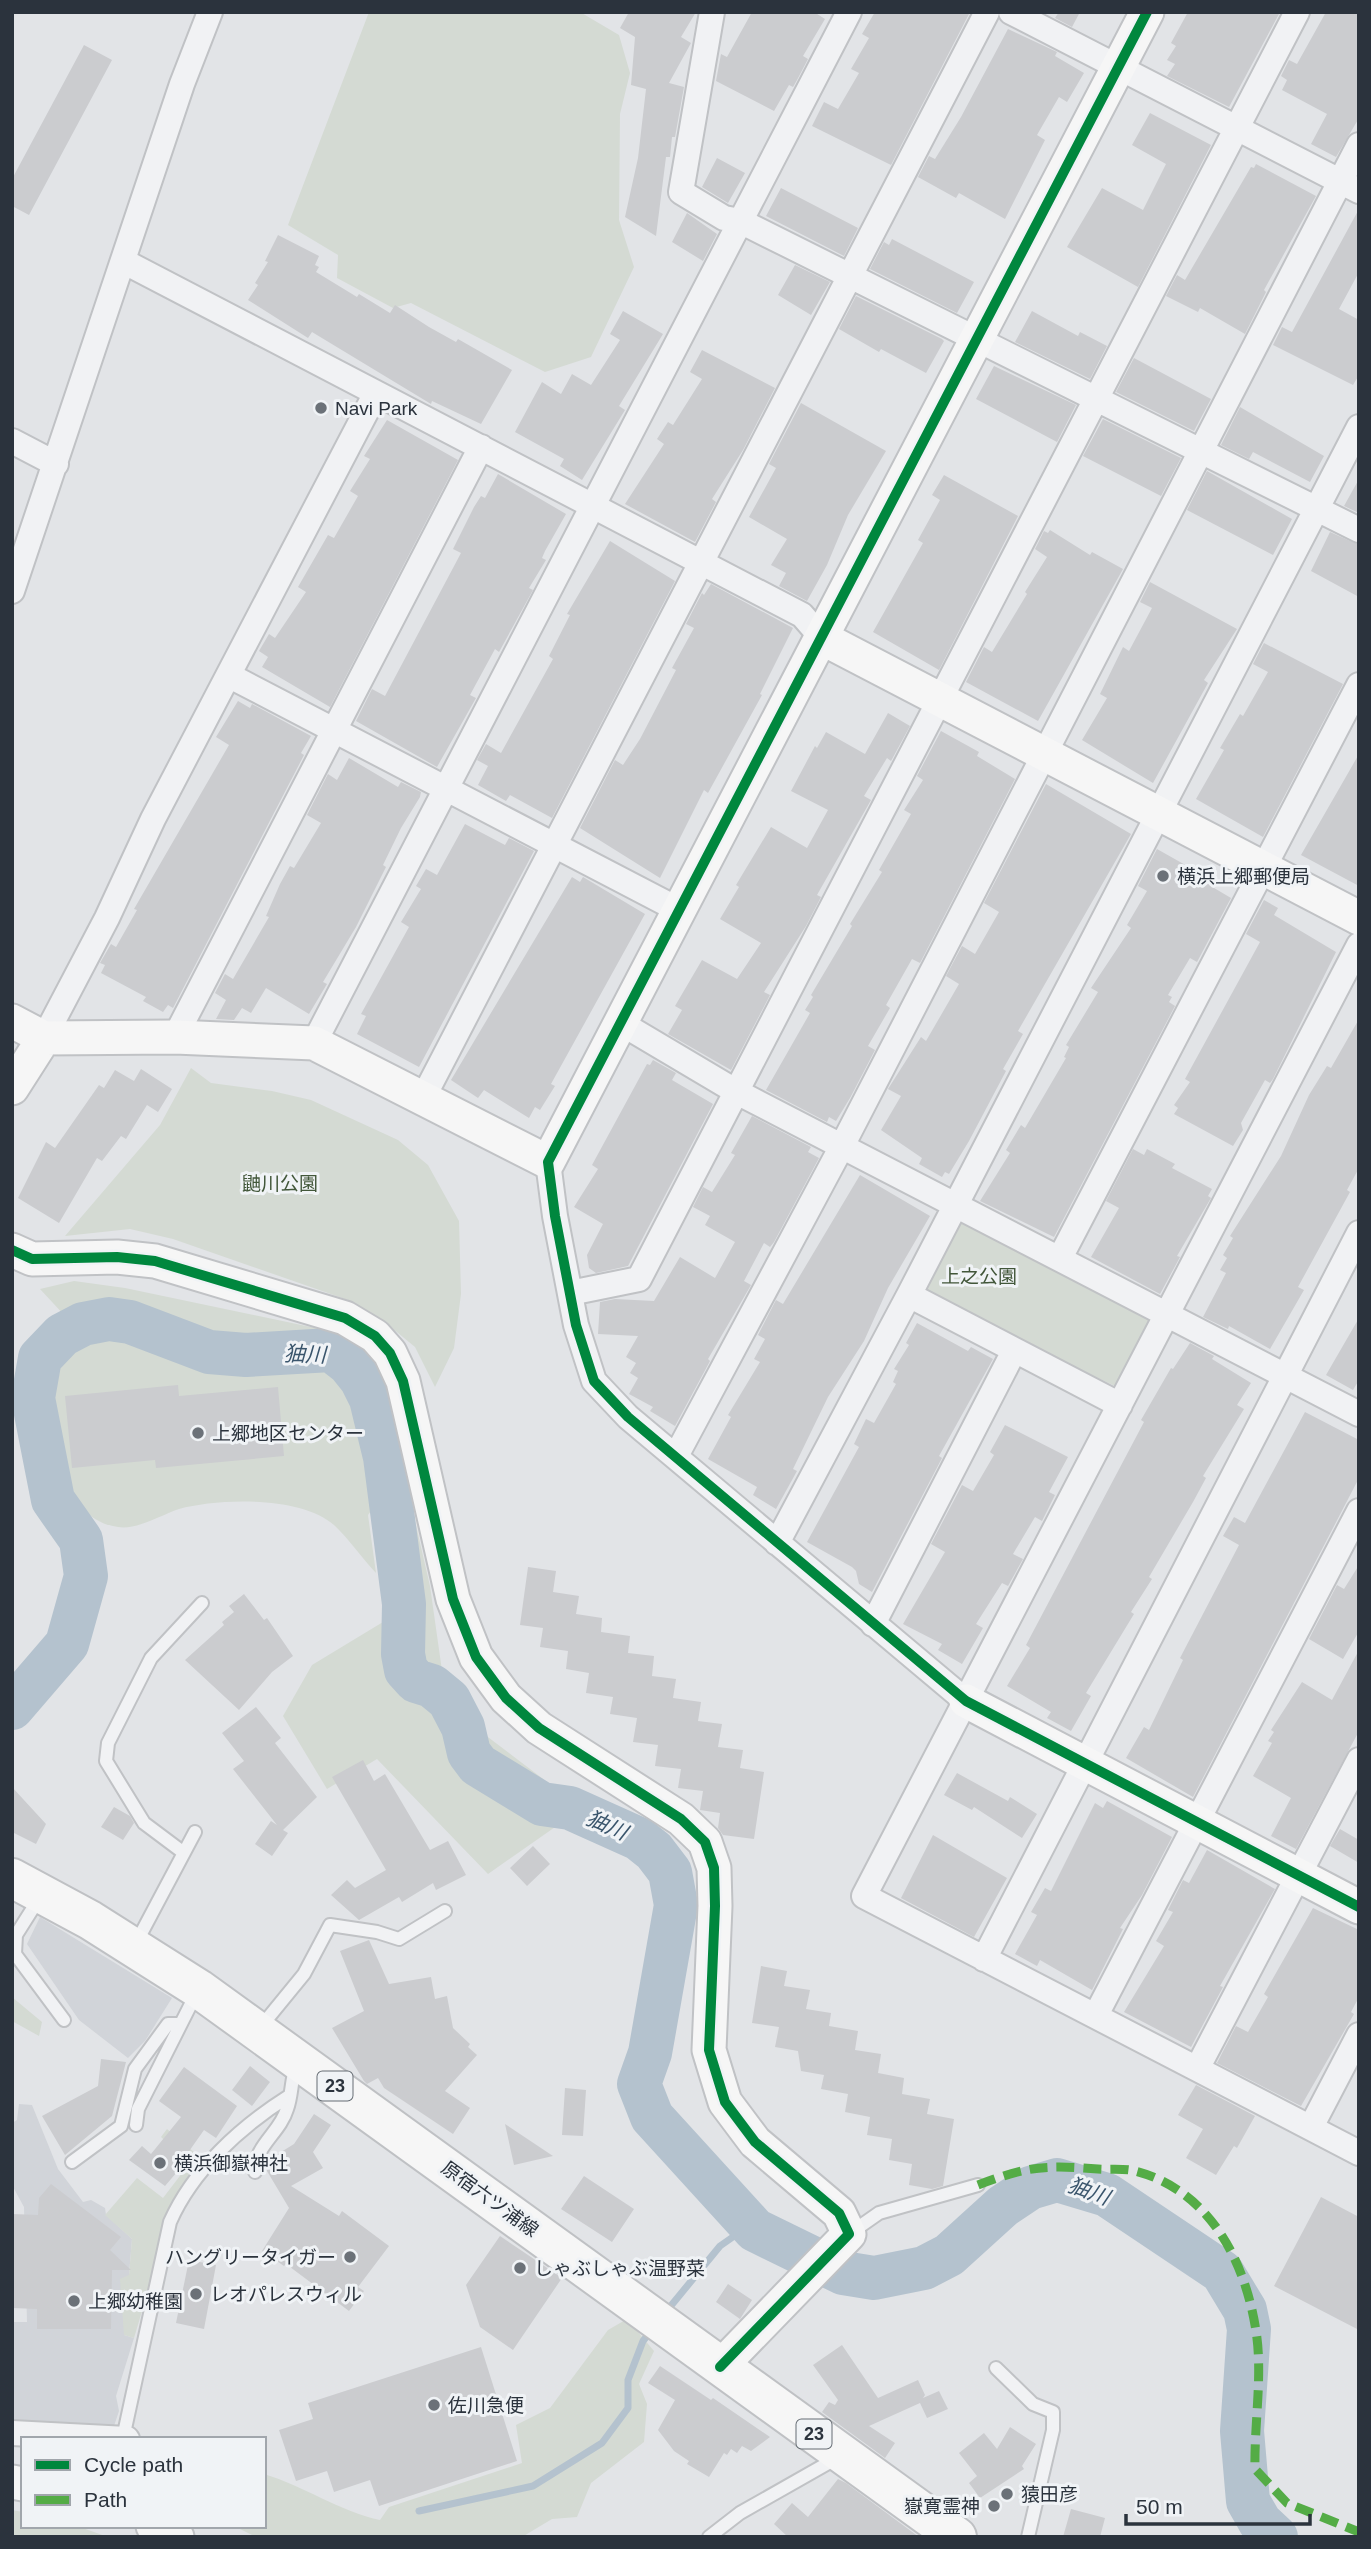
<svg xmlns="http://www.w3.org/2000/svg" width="1371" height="2549" font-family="Helvetica,'Noto Sans JP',sans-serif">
	<rect width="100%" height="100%" fill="#e2e4e7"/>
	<!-- built -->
	<path fill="#d1d4d9" d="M40,1917L172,1998L145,2041L128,2058L79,2020L27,1944Z
		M19,2104L32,2105L58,2169L83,2202L91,2200L105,2208L106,2215L132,2239L124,2335L134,2338L116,2396L119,2411L113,2429L12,2422V2322H27L24,2207L12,2185V2123L17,2120Z"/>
	<!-- green -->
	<path fill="#d4dad3" d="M369,12H580L619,35L630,73L620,114L619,220L634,267L591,357L545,372L411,303L393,308L337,278L338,255L288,225Z
		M191,1068L211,1083L272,1091L311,1100L398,1140L428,1165L459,1221L461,1294L454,1348L435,1387L415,1347L381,1319L348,1300L173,1239L130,1229L65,1236L160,1125Z
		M957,1217L1149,1320L1115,1386L918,1294Z
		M74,1281L125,1288L325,1330L299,1347L236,1352L104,1321L78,1330L40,1289Z
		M120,1330C165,1350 215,1361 266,1361C294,1361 305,1354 335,1361L349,1383L375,1506L368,1515L376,1573C362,1558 349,1539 334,1525C301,1496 219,1498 179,1509C161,1515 137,1530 118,1527C58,1519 43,1424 50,1376C55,1342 92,1338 120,1330Z
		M402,1465L430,1586L447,1706L555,1788L586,1798L588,1825L568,1818L488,1874L377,1759L327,1789L283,1716L312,1665L383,1622Z
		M12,1997L42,2022L39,2036L12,2021Z
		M167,2129L202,2159L174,2199L162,2226L151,2281L134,2338L124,2335L120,2279L129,2275L132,2239L105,2215L137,2178L163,2198L189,2164L161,2137Z
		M627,2319L654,2351L639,2384L647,2404L644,2442L591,2483L577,2517L552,2519L522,2537H256L234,2526H264V2474C304,2486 339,2511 380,2520L389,2507L522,2463L516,2425L550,2408L608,2330Z
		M12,2510L23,2512V2526H77L108,2537H12Z"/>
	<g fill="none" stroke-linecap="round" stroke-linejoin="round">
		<!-- stream -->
		<path stroke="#b4c2ce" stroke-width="7" d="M665,2313L720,2246L750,2225
			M419,2511L533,2486L602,2443L628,2408V2380L643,2341L651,2331"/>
		<!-- river -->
		<path stroke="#b4c2ce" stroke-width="44" d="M12,1708L67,1644L86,1576L81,1540L53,1500L33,1398L40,1358L62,1335L83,1324L109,1319L130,1322L209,1352L246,1355L331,1350L349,1364L361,1379L371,1399L385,1457L404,1604L403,1654L406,1670L416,1681L432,1686L449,1700L463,1727L469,1753L478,1765L542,1804L570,1808L639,1839L654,1851L670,1872L676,1905L650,2053L639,2084L652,2117L755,2230L843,2273L874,2278L924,2268L949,2255L1003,2206L1030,2188L1057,2180L1107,2195L1222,2272L1245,2310L1249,2329L1242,2431L1248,2501L1260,2522L1276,2537"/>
	</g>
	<!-- building -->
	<path fill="#cbcccf" d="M629,12H696L681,37L691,43L669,83L684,87L675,137H672L670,157H666L656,236L625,217L638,158L646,89L631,85L635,37L620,28Z
		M752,12H814L825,19L803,56L808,59L797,80L793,87L789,85L774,111L716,81L721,54L727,57Z
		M875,12H970L891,165L812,126L824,102L838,109L859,73L851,69L869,38L862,34Z
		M1059,12H1080L1072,27L1055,18Z
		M1188,12H1280L1229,107L1167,76L1175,64L1167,60L1176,46L1171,43Z
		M1326,12H1359V118L1336,157L1311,144L1327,114L1282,90L1287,80L1281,76L1289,60L1297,64Z
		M1008,29L1057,52L1055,56L1084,73L1067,102L1059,97L1037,135L1045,140L1005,219L959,193L956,198L918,177L929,156L935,159L961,117Z
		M84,45L112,60L29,215L12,206V179Z
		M1150,113L1211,145L1138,287L1067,247L1102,188L1143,210L1166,164L1132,145Z
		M717,158L745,173L728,203L702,187Z
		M1256,164L1316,196L1264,290L1266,292L1245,334L1200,308L1198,312L1166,296L1177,275L1185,280L1251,167L1254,168Z
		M781,188L858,228L844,256L766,216Z
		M1359,209V272L1339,309L1359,320V375L1353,385L1273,345L1282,327L1292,332Z
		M687,213L717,234L703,261L672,242Z
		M278,235L319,256L315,265L319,267L316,272L357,297L359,294L390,313L395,305L429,327L456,342L458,339L512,370L481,424L432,401L431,404L312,332L308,338L248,300L258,285L255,283L268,262L265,261Z
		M892,239L974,282L957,313L870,269L884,242L889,245Z
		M795,265L830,282L811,315L778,295Z
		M856,296L942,339L944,341L926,373L881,349L879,352L839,329Z
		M623,311L663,334L619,406L625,410L582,480L560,466L564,459L515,432L542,382L561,394L572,374L591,385L620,340L610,334Z
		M1032,311L1078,336L1080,332L1107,346L1090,379L1015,342Z
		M702,350L775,388L743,450L712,499L716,502L695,542L625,504L664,444L657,439L668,422L673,425L702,379L690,372Z
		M1134,358L1211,399L1194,431L1116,392Z
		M994,366L1076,405L1057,442L976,399Z
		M801,403L886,451L848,515L827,565L807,601L779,586L786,573L771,565L787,539L749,517L776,468L769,464Z
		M1240,407L1324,456L1310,482L1253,452L1249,459L1221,445Z
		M1103,419L1181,458L1161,496L1083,456Z
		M387,420L458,460L330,707L262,667L268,657L259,651L269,634L275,638L306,592L298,587L328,535L334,538L358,496L350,491L370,459L364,456Z
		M1207,471L1292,519L1273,555L1187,510Z
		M498,474L566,514L545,551L542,558L546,560L529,588L533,590L499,652L495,649L470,695L476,698L437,767L356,721L372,689L385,696L461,553L453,549L474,507L481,496L485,498Z
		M944,475L1018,516L939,670L873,632L923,543L918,540L940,500L932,495Z
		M1359,479V513L1344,506Z
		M1050,530L1090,555L1092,552L1123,569L1038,721L966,682L984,647L992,652L1027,594L1025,592L1047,557L1035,549L1044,531L1048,533Z
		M1330,532L1359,545V597L1311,571Z
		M610,541L675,581L552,818L510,795L506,801L478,785L488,766L477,760L486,744L501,753L553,659L549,656L570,615L567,614Z
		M1150,582L1237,629L1204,680L1208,683L1153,783L1082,740L1107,698L1100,694L1123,647L1129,651L1152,608L1140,602Z
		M711,584L793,628L760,694L762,695L708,793L704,790L660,878L580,828L615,760L623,765L640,739L676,670L672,668L694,628L686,624L702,593L704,595Z
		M1264,643L1343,684L1263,837L1196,799L1224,750L1220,748L1240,714L1243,716L1268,672L1253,664Z
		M238,701L250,708L252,704L311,736L301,753L304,755L173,1008L168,1005L163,1012L143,1001L146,997L101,973L105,965L100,963L111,944L116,947L137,910L134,909L229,745L216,737Z
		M888,713L910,726L891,761L887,758L864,796L871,800L817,895L821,897L806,926L764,992L770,995L731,1070L668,1034L682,1010L675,1006L702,960L737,979L761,943L720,919L739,887L736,885L771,827L807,848L828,810L791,791L815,746L817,748L826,732L865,754Z
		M941,731L979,752L977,756L1015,779L920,963L912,959L886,1005L890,1008L868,1046L875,1050L850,1098L836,1121L829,1117L827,1122L766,1090L810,1013L805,1010L813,997L811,995L852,926L850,924L882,872L879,870L911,814L904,810L923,780L917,776Z
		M1359,754V886L1301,855Z
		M349,758L398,787L401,782L421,792L420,797L401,828L383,865L386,867L356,927L323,982L327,984L309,1014L266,988L251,1013L242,1008L234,1020L216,1019L226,1000L215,993L225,974L233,979L269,917L266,916L280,884L290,866L294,868L321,823L307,815L328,774L337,780Z
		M1046,784L1131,834L1018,1031L1023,1034L1003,1069L1006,1071L969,1141L949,1174L945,1172L942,1177L919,1164L922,1158L881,1130L901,1096L888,1089L921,1037L926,1041L959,984L946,976L962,946L975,954L999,912L984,903Z
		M465,824L505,845L509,838L534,851L419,1067L357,1034L366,1016L361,1014L409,927L401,922L421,889L416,886L426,869L437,875Z
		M1157,849L1212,880L1209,885L1231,898L1197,962L1190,958L1168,995L1172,997L1169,1002L1175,1006L1054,1237L980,1201L1010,1153L1006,1150L1021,1125L1025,1128L1066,1058L1064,1057L1069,1047L1066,1045L1098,992L1091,988L1131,928L1127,925L1147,891L1138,886Z
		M572,877L580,882L583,877L645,914L551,1084L555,1086L540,1110L535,1107L529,1118L484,1090L478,1098L451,1080Z
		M1264,900L1278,908L1274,915L1336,952L1273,1079L1270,1083L1265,1080L1241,1123L1243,1130L1233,1146L1174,1114L1178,1108L1174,1105L1190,1082L1185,1079L1260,942L1246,934Z
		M1359,1019V1168L1347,1190L1350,1192L1298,1287L1304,1290L1270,1349L1229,1326L1228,1329L1203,1317L1226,1273L1220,1270L1227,1258L1223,1255L1233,1238L1230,1236L1281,1156L1309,1095L1327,1066L1331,1068Z
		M653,1060L676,1073L672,1080L713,1104L628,1266L596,1273L589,1268L587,1255L603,1224L574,1207L598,1169L592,1165L647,1064L650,1065Z
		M141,1069L172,1089L158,1112L147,1105L126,1139L121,1136L102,1161L97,1158L59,1223L18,1198L46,1142L55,1148L99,1085L104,1088L115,1070L134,1081Z
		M752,1116L811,1147L808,1152L819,1158L774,1242L770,1247L764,1243L744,1281L751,1285L708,1359L710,1361L675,1426L650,1411L653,1407L629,1394L638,1378L630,1373L636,1363L626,1357L638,1336L598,1334L600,1302L615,1299L654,1301L680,1257L715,1278L735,1242L705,1225L710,1216L693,1207L703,1187L712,1192L735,1155L731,1153Z
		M1133,1149L1144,1155L1147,1149L1175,1164L1172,1168L1212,1189L1208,1196L1211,1198L1177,1256L1180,1257L1160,1294L1091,1257L1119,1208L1106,1201Z
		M860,1175L930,1216L888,1288L864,1341L828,1397L793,1469L797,1471L776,1509L753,1495L757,1487L708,1459L731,1417L728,1415L760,1362L754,1359L765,1339L758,1335L776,1300L783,1304Z
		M1359,1318V1380L1353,1390L1326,1375Z
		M917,1323L968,1351L971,1347L993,1359L939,1456L942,1458L872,1592L859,1584L856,1571L852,1567L807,1542L859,1447L854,1444L866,1419L874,1423L896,1384L893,1382L898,1371L894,1369L909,1345L906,1343Z
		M1190,1343L1214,1356L1212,1359L1251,1383L1237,1405L1244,1409L1203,1476L1206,1478L1193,1502L1149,1577L1152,1579L1131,1612L1134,1614L1086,1693L1091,1696L1071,1731L1047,1718L1051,1712L1007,1686L1030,1648L1026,1645L1144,1422L1141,1420L1171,1368L1173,1369Z
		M178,1385L179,1396L278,1387L284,1456L156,1468L155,1460L72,1468L65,1396Z
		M1305,1412L1359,1440V1478L1193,1797L1126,1758L1144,1727L1149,1730L1183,1660L1180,1658L1239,1545L1223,1536L1234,1517L1245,1523Z
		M1005,1425L1068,1457L1049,1492L1055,1495L1042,1521L1035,1517L1013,1554L1023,1559L1008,1586L1002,1583L976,1624L983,1628L962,1664L938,1650L942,1644L903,1624L945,1552L931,1544L962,1485L973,1491L994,1455L990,1452Z
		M1359,1565V1631L1343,1659L1309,1639L1337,1585L1344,1589Z
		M528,1567L556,1571L553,1592L579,1596L576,1614L602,1618L601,1632L630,1636L628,1653L654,1656L652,1676L676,1679L673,1698L701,1702L698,1721L722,1724L718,1747L743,1750L740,1768L764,1772L754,1839L723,1835L718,1828L720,1813L700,1810L703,1791L678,1788L681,1769L655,1766L658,1745L633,1742L637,1718L610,1714L613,1697L586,1693L589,1673L566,1669L568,1651L540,1647L543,1628L520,1625Z
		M244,1594L264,1620L267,1618L293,1656L272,1672L239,1710L185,1660L224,1625L222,1622L234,1612L229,1606Z
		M1359,1650V1731L1296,1849L1271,1836L1291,1798L1253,1776L1272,1743L1268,1741L1274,1732L1271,1730L1302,1682L1332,1700Z
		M256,1707L281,1738L275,1743L317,1797L283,1830L288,1833L272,1856L255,1844L271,1821L277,1825L233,1769L244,1761L222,1733Z
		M363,1760L374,1781L385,1774L430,1850L448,1841L466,1875L436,1890L433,1883L402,1902L399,1897L359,1920L331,1895L347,1880L355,1888L386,1870L332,1777Z
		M957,1773L1008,1801L1010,1797L1037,1814L1022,1838L974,1807L972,1810L944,1795Z
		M12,1787L46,1824L36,1844L12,1832Z
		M1107,1801L1172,1837L1142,1895L1120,1928L1123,1929L1092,1990L1040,1960L1037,1966L1015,1954L1037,1915L1031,1912L1045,1888L1051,1891L1095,1803L1103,1808Z
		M114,1807L130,1816L134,1823L123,1840L101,1827Z
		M1340,1829L1359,1840V1863L1330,1846Z
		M933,1835L1007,1878L974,1937L901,1898Z
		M533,1846L550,1864L527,1886L510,1868Z
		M1207,1850L1275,1889L1220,1986L1223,1987L1191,2047L1124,2012L1164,1946L1156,1941L1173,1912L1168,1910L1183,1880L1189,1883Z
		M1313,1908L1359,1930V1997L1351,2012L1354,2014L1301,2106L1217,2063L1236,2026L1248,2032L1268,1997L1264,1994Z
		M369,1940L389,1984L431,1977L435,1999L447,1996L453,2028L470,2044L468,2047L477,2055L445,2091L470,2108L453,2134L384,2088L378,2078L367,2084L364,2081L332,2028L364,2011L340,1951Z
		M761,1966L787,1971L784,1986L810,1990L806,2009L831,2013L829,2026L858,2031L855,2050L881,2054L878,2073L904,2078L902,2094L930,2099L927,2114L954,2119L943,2186L932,2189L909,2185L912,2164L889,2160L892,2139L867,2135L870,2117L845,2112L848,2094L821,2089L824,2075L801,2071L798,2051L775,2047L779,2027L752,2023Z
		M101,2059L126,2062L112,2116L65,2155L42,2116L98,2086Z
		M250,2066L270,2082L252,2106L232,2090Z
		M184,2067L237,2106L216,2138L204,2130L180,2164L183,2165L165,2186L129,2160L142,2146L151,2154L181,2117L159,2101Z
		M1196,2085L1255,2116L1237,2148L1234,2146L1216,2175L1186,2158L1203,2129L1178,2115Z
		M565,2088L586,2090L583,2136L562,2135Z
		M314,2114L331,2125L313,2152L323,2168L291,2186L339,2216L342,2211L389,2246L358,2287L364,2291L349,2311L286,2264L284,2266L262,2251L289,2208L264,2166L265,2162L294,2144Z
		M505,2124L553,2156L514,2165Z
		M584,2176L634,2209L612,2242L561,2209Z
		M51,2184L121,2237L110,2250L131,2270H112L111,2329H37V2309L12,2308V2214L38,2215L39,2198Z
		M1321,2197L1359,2217V2330L1274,2286Z
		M500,2236L562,2278L513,2350L480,2327L466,2285Z
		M189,2260L216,2265L204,2329L176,2323Z
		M728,2284L752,2300L740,2319L716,2302Z
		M842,2345L878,2398L918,2380L925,2395L923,2398L939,2391L948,2409L927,2418L920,2403L869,2426L895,2443L885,2458L822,2412L829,2402L835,2405L838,2400L813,2365Z
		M481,2347L517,2461L379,2506L370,2480L334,2492L327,2471L296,2481L279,2430L313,2419L308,2403Z
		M660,2366L711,2400L713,2398L770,2437L751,2451L742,2446L737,2453L731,2449L727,2455L724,2453L709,2477L687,2464L689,2461L674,2451L658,2430L675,2400L648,2383Z
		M1010,2427L1036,2444L1022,2466L1024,2469L980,2498L969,2483L977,2476L959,2453L984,2433L997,2449Z
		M838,2479L846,2483L919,2537H788L774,2524L792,2503L808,2517Z
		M1071,2509L1105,2518L1100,2537H1063Z"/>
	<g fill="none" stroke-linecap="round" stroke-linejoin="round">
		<defs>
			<path id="lane" d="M184,1853L144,1823L106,1761L108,1743L151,1658L202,1603
				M40,1897L16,1935L15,1954L64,2020
				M135,1945L195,1832
				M259,2029L304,1974L330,1925L377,1932L399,1939L445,1911
				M136,2125L138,2109L197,1992
				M72,2162L121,2126L135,2069L168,2024H180
				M255,2172C254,2146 280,2133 287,2109C292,2096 291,2080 296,2066
				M849,2234L879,2213L978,2185
				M996,2368L1033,2404L1053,2412V2430L1028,2537
				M123,2438L170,2222C193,2170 240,2127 289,2096
				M709,2537L740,2513L837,2458"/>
			<path id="street" d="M712,12L681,192L724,218L740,221L1359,530
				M1011,12L1359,191
				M123,261L802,615L822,638
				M12,441L56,464
				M12,591L182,84L210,12
				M230,676L677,909
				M1359,945L864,1896L1359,2153
				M619,1022L737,1092L1359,1414
				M175,1037L481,447
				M44,1038L107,918L153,819L376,393
				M314,1043L849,12
				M423,1098L987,12
				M548,1162L555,1216L576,1325L594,1381L628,1417L966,1701
				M1060,1258L1359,685
				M570,1293L639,1279L1297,12
				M909,1295L1120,1405
				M676,1456L842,1146L1359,145
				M777,1543L909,1295L1359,427
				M873,1624L1014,1351
				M984,1959L1359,1233
				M1096,2015L1359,1511
				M1198,2067L1359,1760
				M1311,2127L1359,2035
				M12,2433L127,2439"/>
			<path id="secondary" d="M822,638L1359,918
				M12,1021L44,1038L175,1037L314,1043L548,1162L1147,12
				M12,1088L44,1038
				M12,1250L32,1259L117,1257L155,1261L345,1318L375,1336L390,1353L403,1381L453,1599L476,1657L506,1698L539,1728L681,1819L705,1842L714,1868L715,1906L709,2050L725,2102L755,2142L839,2213L849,2234L720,2367
				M966,1701L1359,1907
				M12,2482L23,2484
				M153,2526L177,2537"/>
			<path id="primary" d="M12,1878L90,1920L199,1989L957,2537"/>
		</defs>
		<!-- lane casing -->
		<use href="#lane" stroke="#c0c2c5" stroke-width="16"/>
		<!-- street casing -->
		<use href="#street" stroke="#c0c2c5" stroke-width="28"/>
		<!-- secondary casing -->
		<use href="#secondary" stroke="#c0c2c5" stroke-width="37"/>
		<!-- primary casing -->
		<use href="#primary" stroke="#bfc1c4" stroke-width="42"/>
		<!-- lane -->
		<use href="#lane" stroke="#f1f2f4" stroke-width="12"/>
		<!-- street -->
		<use href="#street" stroke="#f1f2f4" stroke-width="24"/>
		<!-- secondary -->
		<use href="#secondary" stroke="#f6f6f6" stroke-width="33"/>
		<!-- primary -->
		<use href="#primary" stroke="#f6f6f6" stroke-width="38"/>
		<!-- quiet -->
		<path stroke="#54ac46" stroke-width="9" stroke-dasharray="18 9" stroke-linecap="butt" d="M978,2185C1028,2166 1045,2165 1098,2169C1110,2170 1123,2168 1135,2171C1209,2190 1245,2260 1256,2331C1263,2375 1254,2424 1255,2469L1287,2503L1359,2532"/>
		<defs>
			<path id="cycleway" d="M1147,12L548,1162L555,1216L576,1325L594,1381L628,1417L966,1701L1359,1907
				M12,1250L32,1259L117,1257L155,1261L345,1318L375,1336L390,1353L403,1381L453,1599L476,1657L506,1698L539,1728L681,1819L705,1842L714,1868L715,1906L709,2050L725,2102L755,2142L839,2213L849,2234L720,2367"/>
		</defs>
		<!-- cycleway casing -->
		<use href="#cycleway" stroke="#f0f3f6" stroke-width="15"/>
		<!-- cycleway -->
		<use href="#cycleway" stroke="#00873e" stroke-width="10"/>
	</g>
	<!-- markers -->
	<g fill="#6b7178" stroke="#f0f3f6" stroke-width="2.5">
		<circle cx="321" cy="408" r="7"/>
		<circle cx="1163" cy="876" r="7"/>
		<circle cx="198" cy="1433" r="7"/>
		<circle cx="160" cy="2163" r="7"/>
		<circle cx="350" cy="2257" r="7"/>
		<circle cx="520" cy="2268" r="7"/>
		<circle cx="196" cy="2294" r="7"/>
		<circle cx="74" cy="2301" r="7"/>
		<circle cx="434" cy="2405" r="7"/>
		<circle cx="1007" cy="2494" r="7"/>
		<circle cx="994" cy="2506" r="7"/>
	</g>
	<g text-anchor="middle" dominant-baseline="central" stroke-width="6" stroke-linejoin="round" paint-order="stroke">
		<!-- shield labels -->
		<g fill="#f0f3f6" stroke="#666d74" stroke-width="2">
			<rect x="317.5" y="2071.5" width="35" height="29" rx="5"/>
			<rect x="796.5" y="2419.5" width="35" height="29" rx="5"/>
		</g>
		<g font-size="18" font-weight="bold" fill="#2b333d">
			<text x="335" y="2086">23</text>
			<text x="814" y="2434">23</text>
		</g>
		<!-- poi labels -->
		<g font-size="19" fill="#2b333d" stroke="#f0f3f6" text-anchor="start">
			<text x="335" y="408">Navi Park</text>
			<text x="1177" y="876">横浜上郷郵便局</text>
			<text x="212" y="1433">上郷地区センター</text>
			<text x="174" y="2163">横浜御嶽神社</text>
			<text x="336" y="2257" text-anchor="end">ハングリータイガー</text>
			<text x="534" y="2268">しゃぶしゃぶ温野菜</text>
			<text x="210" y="2294">レオパレスウィル</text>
			<text x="88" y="2301">上郷幼稚園</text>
			<text x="448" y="2405">佐川急便</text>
			<text x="1021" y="2494">猿田彦</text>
			<text x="980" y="2506" text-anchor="end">嶽寛霊神</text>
		</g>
		<!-- park labels -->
		<g font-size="19" fill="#42573a" stroke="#f0f3f6">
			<text x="280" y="1183">鼬川公園</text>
			<text x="979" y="1276">上之公園</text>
		</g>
		<!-- street labels -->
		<g font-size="19" fill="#2b333d" stroke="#f0f3f6">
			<text transform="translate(490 2199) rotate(36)">原宿六ツ浦線</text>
		</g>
		<!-- water labels -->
		<g font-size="21" font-style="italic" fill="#3a556c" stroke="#f0f3f6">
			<text transform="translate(305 1354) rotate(2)">㹨川</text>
			<text transform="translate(607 1825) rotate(24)">㹨川</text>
			<text transform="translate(1089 2191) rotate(20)">㹨川</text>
		</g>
	</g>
	<!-- border -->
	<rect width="1371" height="2549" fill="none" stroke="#2b333d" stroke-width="28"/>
	<!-- legend -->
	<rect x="21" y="2437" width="245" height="91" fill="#f0f3f6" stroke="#a1a6ac" stroke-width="2"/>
	<rect x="35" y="2460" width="35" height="10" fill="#00873e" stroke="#a1a6ac" stroke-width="2"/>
	<text x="84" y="2472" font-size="21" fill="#2b333d">Cycle path</text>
	<rect x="35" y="2495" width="35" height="10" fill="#54ac46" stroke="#a1a6ac" stroke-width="2"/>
	<text x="84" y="2507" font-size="21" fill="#2b333d">Path</text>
	<!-- scale -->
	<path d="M1126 2514v10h184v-10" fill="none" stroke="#2b333d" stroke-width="3.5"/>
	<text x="1136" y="2514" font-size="21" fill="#2b333d" stroke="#f0f3f6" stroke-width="5" paint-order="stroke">50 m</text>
</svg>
